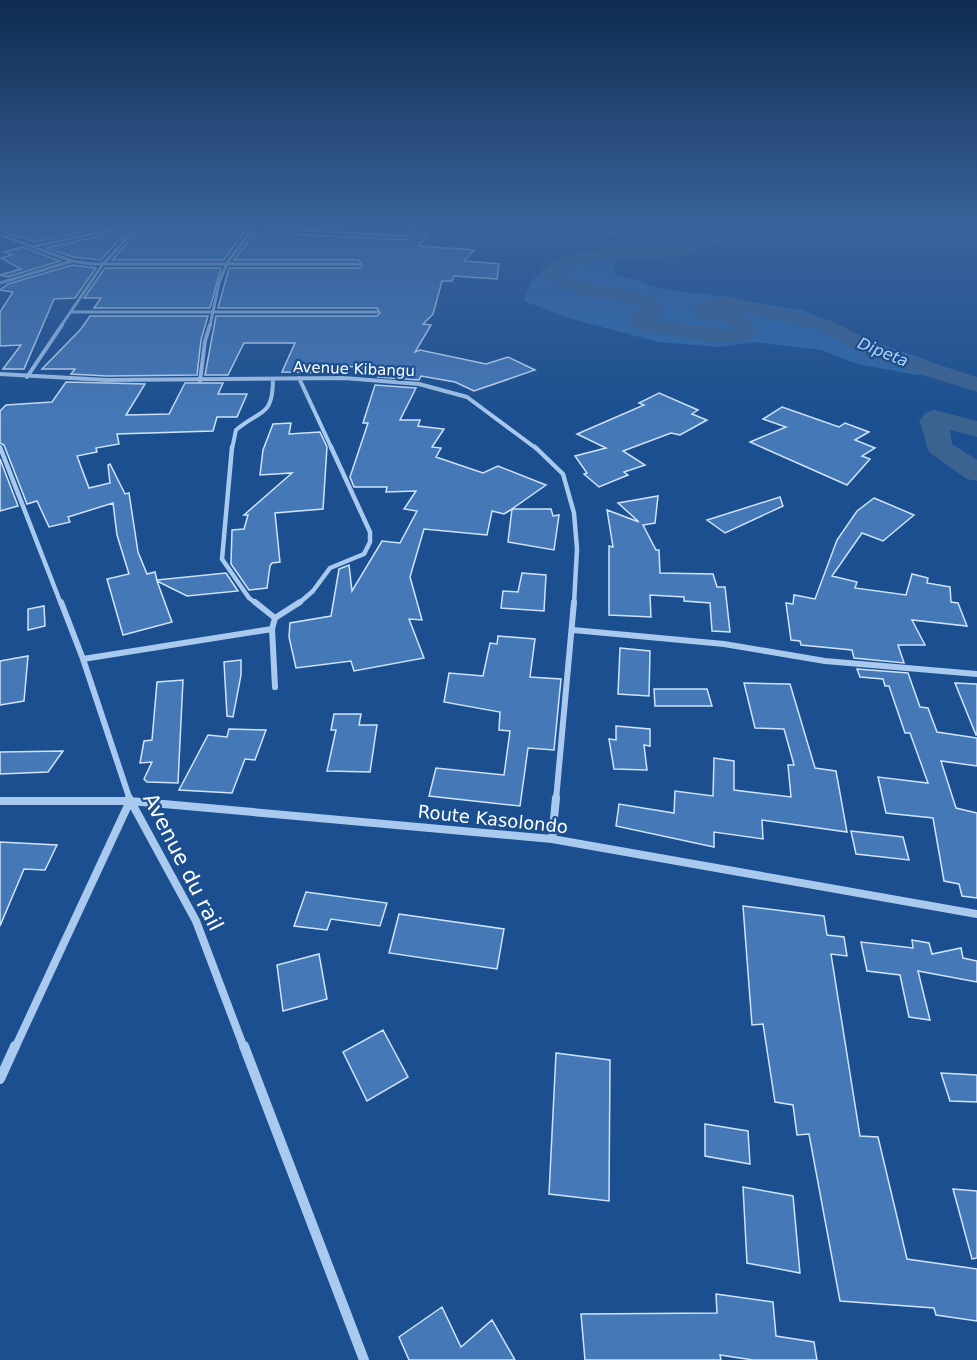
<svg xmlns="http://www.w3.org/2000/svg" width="977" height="1360" font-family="'DejaVu Sans',sans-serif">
	<rect width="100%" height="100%" fill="#1b4f8f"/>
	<!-- green -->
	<path fill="#2e69ad" d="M497,228H656C597,244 557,238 497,228Z
		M610,249L617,259L612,273L667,290L721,296L805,311L877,343L927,360L956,373L918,375L857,364L821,350L754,342L719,347L658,342L568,318L524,301C533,261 574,252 610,249Z"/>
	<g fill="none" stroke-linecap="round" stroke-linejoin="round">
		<!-- river -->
		<path fill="#3c6290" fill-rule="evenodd" d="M734,228H751L745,238L699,248L681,256L593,261L562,273L598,286L621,287L649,296L666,312L663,316L653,320L722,329L735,328C723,317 701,325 691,310L697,302L729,297L829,320L885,348L977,377V392L869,358L815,329L729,309L724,310L744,314L757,328L752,339L722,343L635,330L628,318L631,314L641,310C628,298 613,300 596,298C585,297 545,281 540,273L555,261L576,253L611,248L677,246L687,240Z
			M934,410L977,421V437L950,430L952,444L977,460V481L967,479L930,453C924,444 926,434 919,422L925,413Z"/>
	</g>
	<!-- building -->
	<path fill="#4478b7" stroke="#cfe3fa" stroke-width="1.5" d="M3,228H99L35,242L3,232Z
		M123,228H130L101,260L73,257L46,248L120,232Z
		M140,228H247L224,260H112Z
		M255,232L406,240L412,233L427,234L419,246L474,250L464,261L499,264L497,279L454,276L452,281H442L433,314L423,324L431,325L415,352L420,350L486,364L508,357L535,370L474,391L455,382L421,376L419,380L378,377L380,370L337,365L335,373L282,372L295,343H244L228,375H205L216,316H377L380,313L377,308H218L229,268H359L362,265L359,260H234Z
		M23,247L60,261L8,277L0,275L21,269L1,258L12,255L4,252Z
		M72,265L96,268L75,298L54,299L24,369H3L21,345L0,346V312L13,292L0,290L8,284Z
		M105,268H221L210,308H94L101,298H84Z
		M90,316H208L201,340L197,375L107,376L71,374L75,369H42L81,329Z
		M66,382L145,384L126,415L169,414L185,383H223L218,394H247L237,417H217L213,431L117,434L119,444L96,448L97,452L77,456L89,488L110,483L108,465L110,464L125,494L129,493L138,552L147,574L155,572L157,580L226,573L238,591L187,596L157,581L172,622L123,635L107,579L129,574L117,535L113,503L68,517L70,522L49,527L37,501L27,504L4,445L0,443V411L6,405L52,402Z
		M375,385L416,388L400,420H420L418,426L444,429L432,447L441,448L436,457L483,473L498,466L546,485L512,509H551L553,516L559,515L554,550L508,542L512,509L504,514L492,511L487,535L424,529L410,577L422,620L409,619L424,658L354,671L351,661L296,668L289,637L290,623L331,616L339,569L349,565L352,591L382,541L400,543L417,511L404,509L416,491L386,492L387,487H354L350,477L368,423H363Z
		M659,393L698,410L692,414L707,420L680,435L671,433L623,451L645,465L624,472L628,475L599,487L584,474L587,473L575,456L606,448L577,434L644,405L639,403Z
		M782,407L839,427L845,423L869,432L855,440L875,448L862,456L870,459L847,485L750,442L786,427L763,419Z
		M291,423L289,434L320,432L327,447L323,509L275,513L280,562L272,563L270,566L267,588L249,590L231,564L232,530L244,529L248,515H244L292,473L260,475L263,450L273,424Z
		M0,459L18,506L0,511Z
		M658,496L655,523L643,525L656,550H659L660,573L713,574L717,587H725L730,632L712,631L710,603L684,601V597L650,595L651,617L609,615V546L613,547L607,510L639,522L618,503Z
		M780,497L783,506L725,533L707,520Z
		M874,498L914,515L883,541L862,533L832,576L857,582L855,588L906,595L912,574L928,578L927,583L950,587L951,602L958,603L967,626L912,620L925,645H898L904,663L854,658L852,650L801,645L800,641L791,640L786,603L793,604L794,595L815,599L837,540L857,511Z
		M522,573L546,575L544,611L501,608L503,591L518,592Z
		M44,606L45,626L28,630V609Z
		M498,636L535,639L530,677L561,679L554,750L528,748L520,806L429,796L436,768L504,775L510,731L499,730L500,712L444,702L449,673L483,676L490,643L497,644Z
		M620,648L650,651L649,696L618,694Z
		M28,656L24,701L0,705V661Z
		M241,660V675L233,717L227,716L224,662Z
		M857,669L908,673L920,707L928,708L937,732L977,738V766L941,761L956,808L977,813V898L962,896L959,884L944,881L933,818L886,813L878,777L928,783L910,733H905L889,686H885L883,679L860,677Z
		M183,680L178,783L147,782L144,779L152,762L140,763L144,741L152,740L157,682Z
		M744,683L790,684L815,768L836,771L847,832L762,820L763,839L714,832V847L616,826L619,804L674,813L675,791L713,796L714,758L734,761V790L791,797L788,765H794L784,729L755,728Z
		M955,683L977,684V735H976Z
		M654,689H707L712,706H655Z
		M334,714H361L359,725H377L370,772L327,771L336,730H331Z
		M616,726L650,729V746L644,745L647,770L614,769L609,739L616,740Z
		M229,729L266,730L255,760L245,759L232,793L179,790L208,735L227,737Z
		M63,751L48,772L0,774V752Z
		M851,831L903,837L909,860L856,854Z
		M0,842L57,845L45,870L24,869L0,926Z
		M306,892L387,903L380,926L331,919L327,930L294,926Z
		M743,906L824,916L827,935L844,937L847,956L831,954L860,1136L878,1137L907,1259L977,1269V1321L936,1315L934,1308L840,1301L809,1134L797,1135L793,1105L775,1102L763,1024L752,1025Z
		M399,914L504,929L497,969L389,953Z
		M912,940L929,943L932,954L961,948L963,958L977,961V982L918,971L930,1020L909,1017L900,975L867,971L861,942L913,948Z
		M319,954L327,999L283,1011L277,965Z
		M383,1030L408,1077L367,1101L343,1052Z
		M556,1053L610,1060L609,1201L549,1194Z
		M941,1073L977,1075V1102L950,1101Z
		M705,1124L748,1131L750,1164L705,1156Z
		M743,1187L793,1196L800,1273L747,1263Z
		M953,1189L977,1191V1258L972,1259Z
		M716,1294L773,1302L776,1336L814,1342L817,1360H753L720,1355L721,1360H585L581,1314L717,1313Z
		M442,1307L461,1347L492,1320L515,1360H409L399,1337Z"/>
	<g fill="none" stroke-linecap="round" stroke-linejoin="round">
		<!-- minor-far5 -->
		<path stroke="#a9c9ee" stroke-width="3" d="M267,228L406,236L410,228
			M0,235L72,261L91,264H359
			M36,246L119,228
			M0,283L72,261
			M71,312H377
			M61,326L103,264L136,228
			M210,326L219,283L227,263L253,228"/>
		<!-- minor-far4 -->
		<path stroke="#a9c9ee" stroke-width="4" d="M0,374L107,380L344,378L419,384L467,397L537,449
			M27,377L62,325
			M299,378L332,449
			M200,381L205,341L210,325
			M232,449L236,430C260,409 273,418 273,379"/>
		<!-- minor-far3 -->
		<path stroke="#a9c9ee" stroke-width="4.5" d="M0,447L61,604
			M232,447L222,559L249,598L257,604
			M535,447L563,474L574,513L577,549L574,604
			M298,604L313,591L330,568L364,554L370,542V532L331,447"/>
		<!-- minor-far2 -->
		<path stroke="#a9c9ee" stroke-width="6" d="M61,602L83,659L130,800
			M255,602L275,618L272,629L275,687
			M275,618L300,602
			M573,630L724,644L825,661L977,674
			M83,659L272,629
			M556,800L574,602"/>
		<!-- minor-far1 -->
		<path stroke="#a9c9ee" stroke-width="8" d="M129,798L196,921L244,1048
			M0,801H130L552,839L977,914
			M552,839L556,798
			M15,1048L130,801"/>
		<!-- minor -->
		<path stroke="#a9c9ee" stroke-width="10" d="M244,1046L364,1360
			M0,1079L15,1046"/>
	</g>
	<!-- sky -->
	<linearGradient id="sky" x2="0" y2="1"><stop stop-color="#0f2b4f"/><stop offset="0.54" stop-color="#39639b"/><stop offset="1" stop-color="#39639b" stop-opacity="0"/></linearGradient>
	<rect width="977" height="419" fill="url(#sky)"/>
	<g text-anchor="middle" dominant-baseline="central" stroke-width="4.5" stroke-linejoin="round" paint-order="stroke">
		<!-- far-street labels -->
		<g font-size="15" fill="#fff" stroke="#1b4f8f">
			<text transform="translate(354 369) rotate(2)">Avenue Kibangu</text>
		</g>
		<!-- far-water labels -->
		<g font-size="16" font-style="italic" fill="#b5d3f5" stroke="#1b4f8f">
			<text transform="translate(883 352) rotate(22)">Dipeta</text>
		</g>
		<!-- street labels -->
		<g font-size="18" fill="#fff" stroke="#1b4f8f">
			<text transform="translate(493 819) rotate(6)">Route Kasolondo</text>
		</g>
		<!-- near-street labels -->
		<g font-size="21" fill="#fff" stroke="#1b4f8f">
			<text transform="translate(183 862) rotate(63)">Avenue du rail</text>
		</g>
	</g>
</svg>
